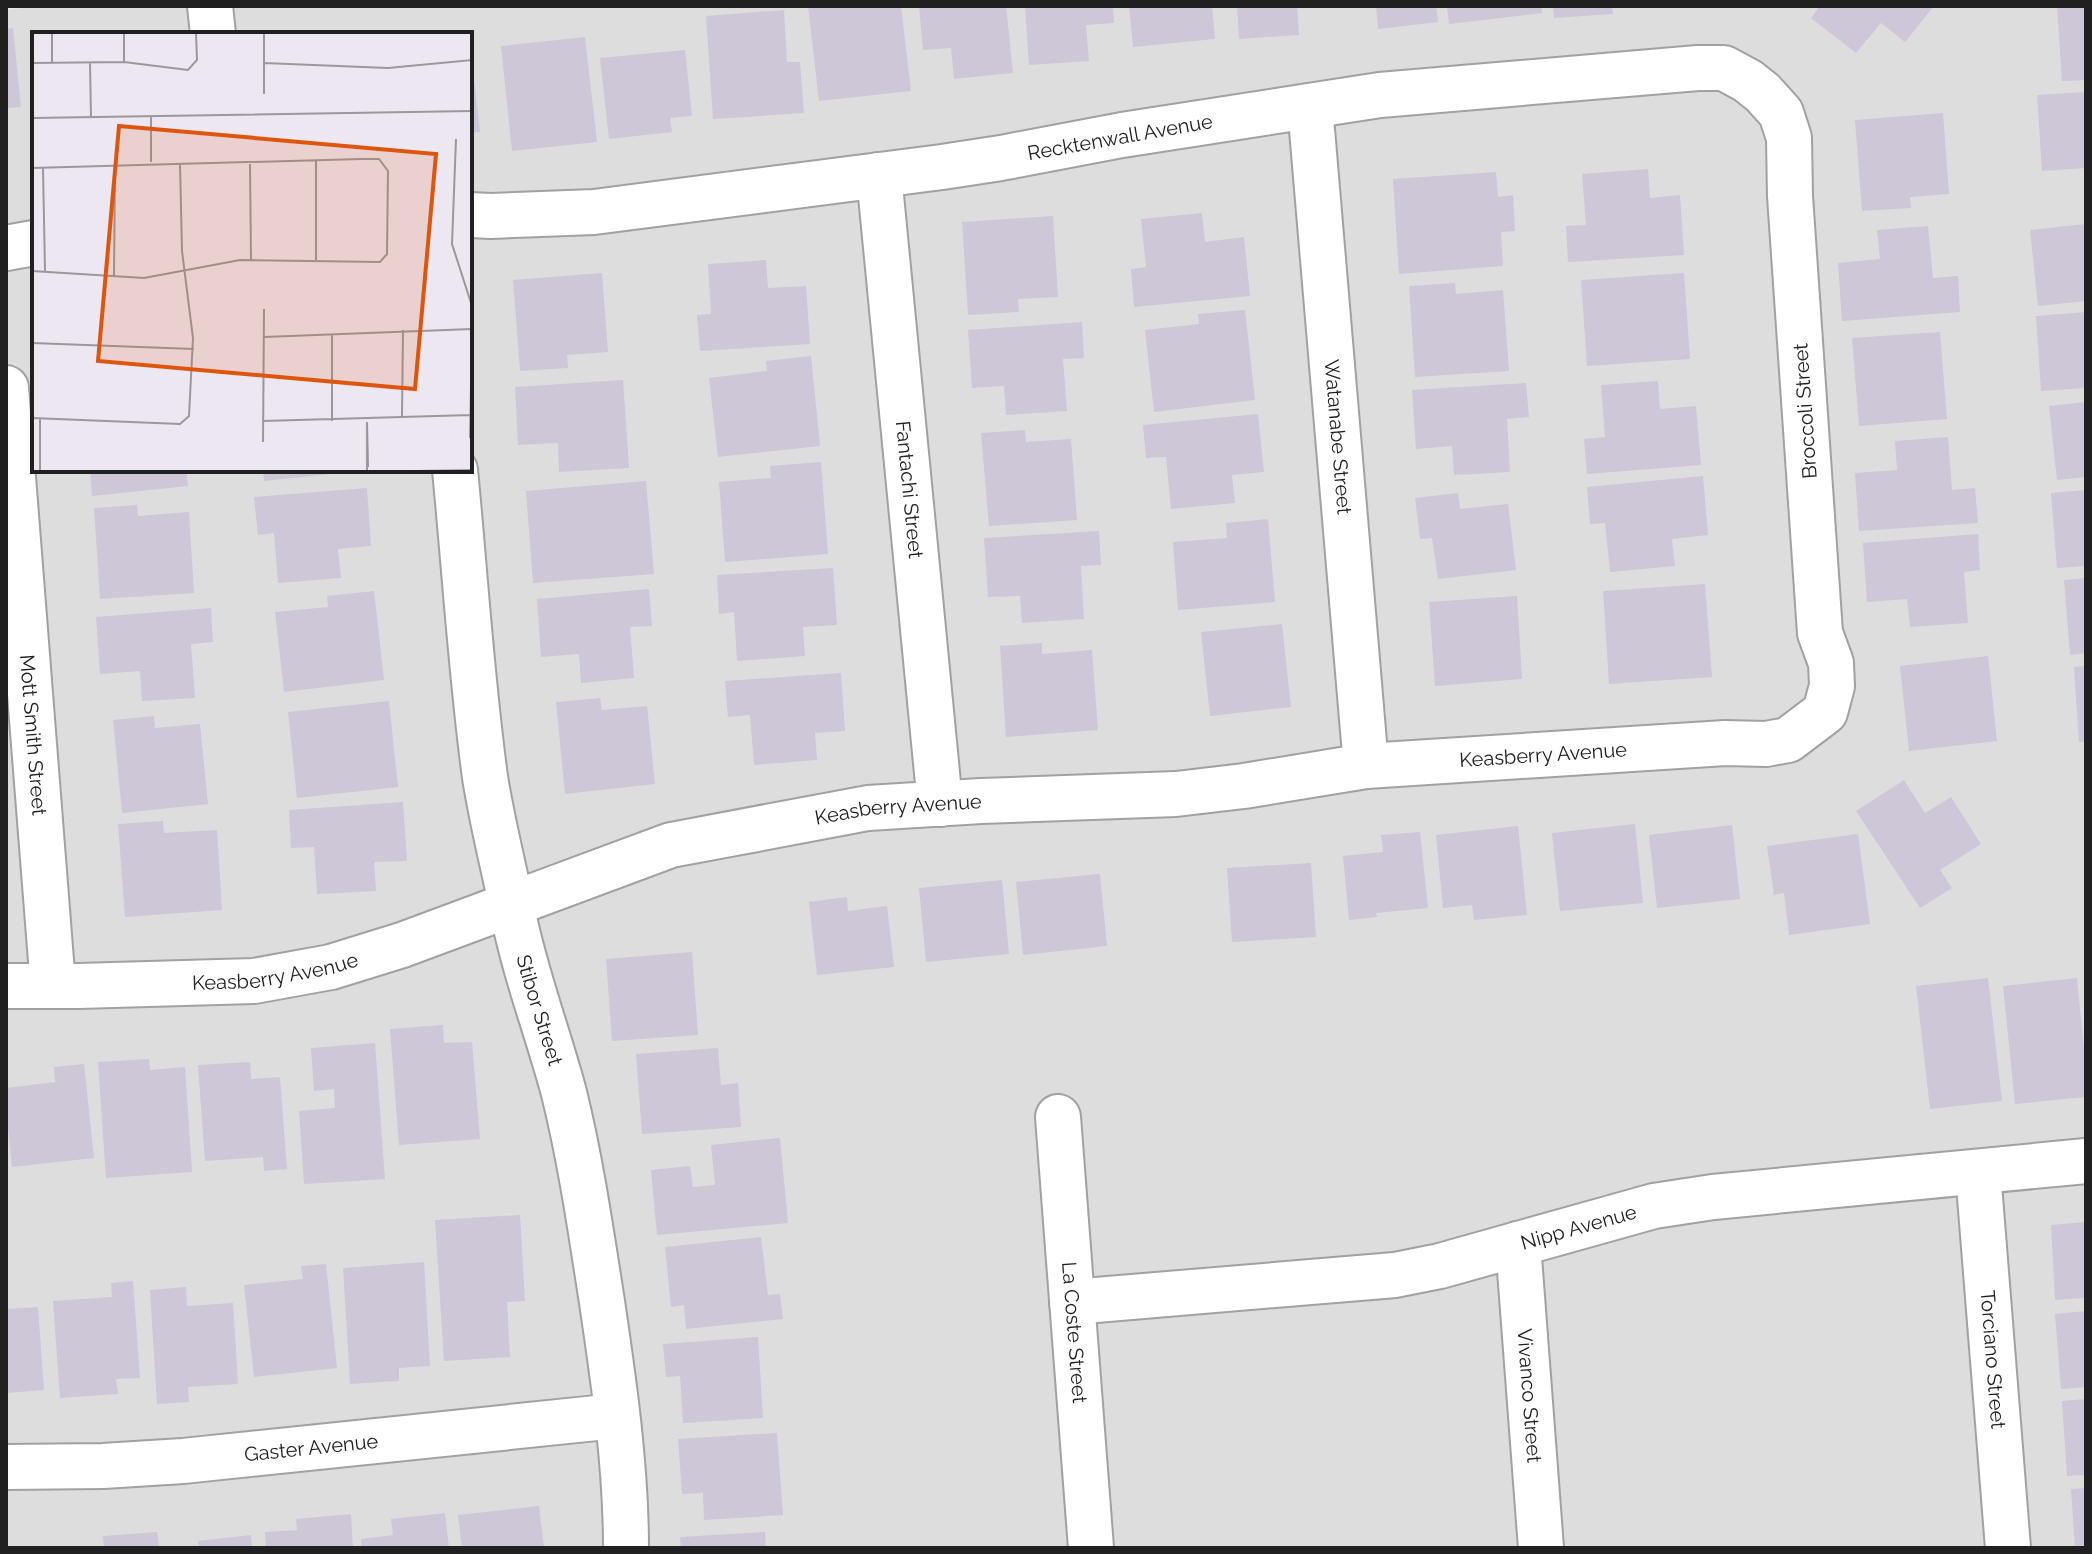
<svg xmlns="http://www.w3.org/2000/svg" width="2092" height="1554" font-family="Raleway,sans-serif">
	<rect width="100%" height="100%" fill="#ede7f1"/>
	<!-- residential -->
	<path fill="#ddddde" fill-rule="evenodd" d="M42,6H2086V1548H6V10ZM34,34H470V470H34Z"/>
	<!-- building -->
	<path fill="#cdc7d8" d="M808,6H901L911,91L819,101Z
		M919,6H1006L1013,73L954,79L951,48L923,50Z
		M1025,6H1113L1114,23L1086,25L1089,61L1029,65Z
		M1129,6H1212L1215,39L1133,47Z
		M1237,6H1297L1299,35L1239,39Z
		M1376,6H1436L1438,22L1378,29Z
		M1447,6H1541L1542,13L1449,24Z
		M1553,6H1612L1613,14L1554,18Z
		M1820,6H1934L1905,42L1881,23L1856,53L1811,18Z
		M2057,6H2086V80L2062,81Z
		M784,10L787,62H800L804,113L713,119L706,16Z
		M13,28L21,107L6,108V29Z
		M585,37L597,142L512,151L501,46Z
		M685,50L692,116L670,118L672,132L609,139L600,58Z
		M470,60H472L480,132L470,133Z
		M2086,92V168L2042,171L2037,95Z
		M1943,113L1949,194L1910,197L1911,208L1862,211L1855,120Z
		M1648,169L1650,198L1680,195L1684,255L1568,262L1566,226L1586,225L1582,174Z
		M1496,172L1498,197L1513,195L1515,231L1501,232L1503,266L1399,274L1393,179Z
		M1202,213L1205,242L1244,237L1250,296L1134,307L1131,269L1146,267L1141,219Z
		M1053,216L1058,297L1018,299L1019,312L968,315L962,222Z
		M2086,224V301L2038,306L2030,230Z
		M1928,226L1933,278L1958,276L1960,312L1842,321L1838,263L1880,259L1877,230Z
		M766,260L768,288L806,286L810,344L700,351L697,315L711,314L708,264Z
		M602,273L608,352L567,355L568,368L520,371L513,280Z
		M1684,273L1690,359L1587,366L1581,280Z
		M1455,283L1456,294L1503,290L1509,371L1415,377L1409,286Z
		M1245,310L1255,400L1154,412L1145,330L1199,324L1198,314Z
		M2086,312V388L2041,391L2036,316Z
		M1082,322L1084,358L1063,359L1067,411L1006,415L1004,386L972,388L968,330Z
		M1940,332L1947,419L1859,426L1852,338Z
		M811,356L820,446L718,457L709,378L767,371L766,361Z
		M623,380L629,468L559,472L558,443L518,445L515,387Z
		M1658,381L1660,409L1696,406L1701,465L1587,474L1584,439L1605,437L1601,385Z
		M1526,383L1529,417L1507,419L1510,472L1454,475L1452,446L1416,449L1412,390Z
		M2086,402V477L2057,480L2049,406Z
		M1258,414L1264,472L1232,475L1235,503L1171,509L1166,457L1146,458L1143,425Z
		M1025,430L1026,442L1071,439L1077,520L989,526L981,433Z
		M1948,437L1952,490L1975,488L1978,523L1859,531L1855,473L1897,470L1895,441Z
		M821,462L828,554L725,562L719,482L771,478L770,466Z
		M90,470H186L188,486L92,496Z
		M263,470H350V472L264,481Z
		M1703,476L1708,535L1672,539L1675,566L1610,572L1605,523L1590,524L1587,487Z
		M646,481L654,574L533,583L526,491Z
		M367,488L371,546L338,549L341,578L278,583L274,533L258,535L254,497Z
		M2086,490V566L2057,568L2051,493Z
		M1458,493L1460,509L1508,504L1516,570L1438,579L1432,538L1420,539L1415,498Z
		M137,505L138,516L189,512L194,593L100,599L94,508Z
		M1268,519L1275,602L1178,610L1173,542L1227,538L1226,523Z
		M1099,531L1101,565L1081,566L1084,619L1022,623L1020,596L988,597L984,538Z
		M1978,534L1980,570L1964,572L1968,623L1910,627L1907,599L1867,602L1863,543Z
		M833,568L837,625L803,627L805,656L737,661L734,612L719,614L717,575Z
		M2086,578V653L2070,655L2064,580Z
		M1705,584L1712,677L1609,684L1603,591Z
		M649,589L652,626L630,627L634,678L581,683L579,654L541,657L537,599Z
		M374,591L384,680L284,692L275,612L328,607L327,596Z
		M1517,596L1522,679L1435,686L1429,602Z
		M211,608L213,642L191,644L195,698L142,701L140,671L100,674L96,617Z
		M1282,624L1291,707L1210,716L1201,632Z
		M1042,643V654L1092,650L1098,730L1006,737L1000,646Z
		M1988,656L1997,741L1909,751L1900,666Z
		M2086,666V742H2079L2074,667Z
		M841,673L845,731L815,733L817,760L754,765L750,715L728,717L725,681Z
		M600,698L602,710L647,706L655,784L565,794L556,702Z
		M389,701L398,787L297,798L288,712Z
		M154,716L155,728L200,724L208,804L122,813L113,720Z
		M1904,780L1925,813L1951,797L1981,844L1940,870L1952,888L1920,908L1856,811Z
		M403,802L407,861L374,862L376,891L317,894L314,847L291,848L289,810Z
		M163,821L164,833L217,830L222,910L125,917L118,824Z
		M1635,824L1643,903L1560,911L1552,833Z
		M1732,825L1740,899L1657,908L1649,835Z
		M1518,826L1527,915L1474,920L1472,905L1443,908L1436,835Z
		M1420,832L1428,908L1376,913L1377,917L1349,920L1343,856L1383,852L1381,835Z
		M1858,834L1870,924L1789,935L1784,893L1774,895L1767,846Z
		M1311,863L1316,937L1232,942L1227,868Z
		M1100,874L1107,946L1023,955L1016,882Z
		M1002,880L1009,954L926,962L919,888Z
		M847,897L848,911L887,906L894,967L817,975L809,902Z
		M692,952L698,1035L612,1041L606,959Z
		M1988,978L2002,1101L1930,1109L1916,986Z
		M2077,978L2086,1068V1097L2015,1104L2003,986Z
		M443,1025L444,1043L472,1042L480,1139L399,1145L390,1029Z
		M375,1043L385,1179L304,1184L299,1111L335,1108L334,1089L314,1091L311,1048Z
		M718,1048L721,1085L738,1083L741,1127L642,1134L636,1054Z
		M149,1059L150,1070L185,1067L192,1172L106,1178L98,1062Z
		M250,1062L251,1079L280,1077L287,1169L264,1171L263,1157L205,1161L198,1065Z
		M84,1064L94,1158L12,1167L6,1109V1088L55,1082L54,1067Z
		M780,1138L788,1223L657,1235L651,1170L690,1166L693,1187L715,1185L711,1145Z
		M520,1215L525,1301L507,1302L510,1357L444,1361L435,1220Z
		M2086,1222V1298L2055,1300L2051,1225Z
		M761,1237L768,1295L780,1294L783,1319L686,1329L684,1305L671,1307L665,1247Z
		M424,1262L430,1366L399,1368V1381L350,1384L343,1268Z
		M326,1264L337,1368L254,1377L244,1285L303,1279L301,1266Z
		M133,1281L140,1378L116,1379L118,1394L60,1398L53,1301L112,1297L111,1283Z
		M186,1287L187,1306L233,1303L238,1384L188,1387L189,1402L157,1404L150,1290Z
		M38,1307L44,1390L6,1393V1309Z
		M2086,1311V1387L2061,1389L2055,1314Z
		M758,1337L763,1418L683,1423L680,1376L666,1377L663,1344Z
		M2086,1399V1475L2067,1476L2062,1401Z
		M777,1433L783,1515L704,1520L703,1493L682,1494L678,1439Z
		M2086,1488V1548H2075L2071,1489Z
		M539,1506L544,1548H462L458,1515Z
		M445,1513L449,1548H362L361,1539L393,1535L391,1519Z
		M351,1514L353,1548H266L265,1532L297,1530L296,1519Z
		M157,1532L159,1548H104L103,1536Z
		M765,1532L766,1548H681L680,1537Z
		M251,1535L252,1548H199L198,1541Z"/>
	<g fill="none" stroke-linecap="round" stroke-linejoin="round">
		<defs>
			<g id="minor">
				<path d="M210,6L213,34"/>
				<path id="s1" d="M1310,106L1366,766"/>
				<path id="s2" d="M879,175L940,804"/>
				<path d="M6,248L34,243"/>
				<path id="s3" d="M6,388L53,986"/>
				<path id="s4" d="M455,470C465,572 471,675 485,777C492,822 504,868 513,913C525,974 548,1033 564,1093C581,1162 591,1232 602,1302C614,1383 626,1466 626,1548"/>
				<path id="s5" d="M6,986H78L254,981L331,967L402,945L671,845L868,808L981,801L1176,794L1244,786L1366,766L1725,743L1766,744L1788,740L1825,712L1832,686L1831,663L1820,633L1790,196L1789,138L1781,113L1763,93L1748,81L1724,68H1698L1380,95L1122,135L1001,158L942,167L594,212L491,216L470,215"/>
				<path id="s6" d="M1058,1117L1091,1548"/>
				<path id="s7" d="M1978,1172L2008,1548"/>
				<path id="s8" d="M1518,1244L1541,1548"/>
				<path id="s9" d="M1072,1302L1395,1275L1440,1266L1654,1206L1713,1197L2086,1161"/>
				<path id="s10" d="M6,1467L103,1466L183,1461L616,1416"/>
			</g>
		</defs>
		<!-- minor casing -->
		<use href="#minor" stroke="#a1a1a1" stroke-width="48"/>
		<!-- minor -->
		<use href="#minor" stroke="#fff" stroke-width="44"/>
	</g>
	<g text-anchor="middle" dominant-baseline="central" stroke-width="6" stroke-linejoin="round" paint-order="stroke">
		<!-- street labels -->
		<g font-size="20" fill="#202020" stroke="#fff">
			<text transform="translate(1120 137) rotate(-10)">Recktenwall Avenue</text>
			<text transform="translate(1805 411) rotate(-94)">Broccoli Street</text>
			<text stroke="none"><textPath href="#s1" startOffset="332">Watanabe Street</textPath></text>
			<text stroke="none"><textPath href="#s2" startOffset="316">Fantachi Street</textPath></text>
			<text stroke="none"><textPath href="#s3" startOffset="348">Mott Smith Street</textPath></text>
			<text stroke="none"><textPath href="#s5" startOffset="1566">Keasberry Avenue</textPath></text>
			<text stroke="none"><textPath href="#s5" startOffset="918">Keasberry Avenue</textPath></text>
			<text stroke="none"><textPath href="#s5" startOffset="270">Keasberry Avenue</textPath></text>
			<text stroke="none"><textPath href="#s4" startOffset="548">Stibor Street</textPath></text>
			<text stroke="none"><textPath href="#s9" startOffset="514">Nipp Avenue</textPath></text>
			<text stroke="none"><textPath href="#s6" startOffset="216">La Coste Street</textPath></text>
			<text stroke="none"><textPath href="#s7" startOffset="188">Torciano Street</textPath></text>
			<text stroke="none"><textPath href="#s8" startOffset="152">Vivanco Street</textPath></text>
			<text stroke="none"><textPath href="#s10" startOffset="306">Gaster Avenue</textPath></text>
		</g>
	</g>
	<!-- overview -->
	<g transform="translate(32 32)">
		<rect width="440" height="440" fill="#ede7f1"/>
		<path fill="none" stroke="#9b979d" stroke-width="2" d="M20,1V31M92,1V30M0,31L92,30L156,38L165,28L164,1M58,31L59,86M232,31L356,36L440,28V34M232,62V1M119,85V130M0,86L440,79M424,107L420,212L440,274M218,132L219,228M0,136L329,127H347L356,139L355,222L348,230L208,228L112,246L0,239M11,136L13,239M284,228V128M82,244L83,132M232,305L440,297M0,311L162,317M370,384L371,298M0,386L148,392L157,384L161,306L150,219L148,132M231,389L439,383M300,389V303M335,390L336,435M438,406L440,299M231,410L232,277M8,439V386M335,439V390M383,439L440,438"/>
		<path fill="#de560d" fill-opacity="0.15" stroke="#de560d" stroke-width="4" d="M87,94L404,122L383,357L66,329Z"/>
		<rect width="440" height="440" fill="none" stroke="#202020" stroke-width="4"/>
	</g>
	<!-- border -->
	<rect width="2092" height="1554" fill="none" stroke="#202020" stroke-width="16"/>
</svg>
